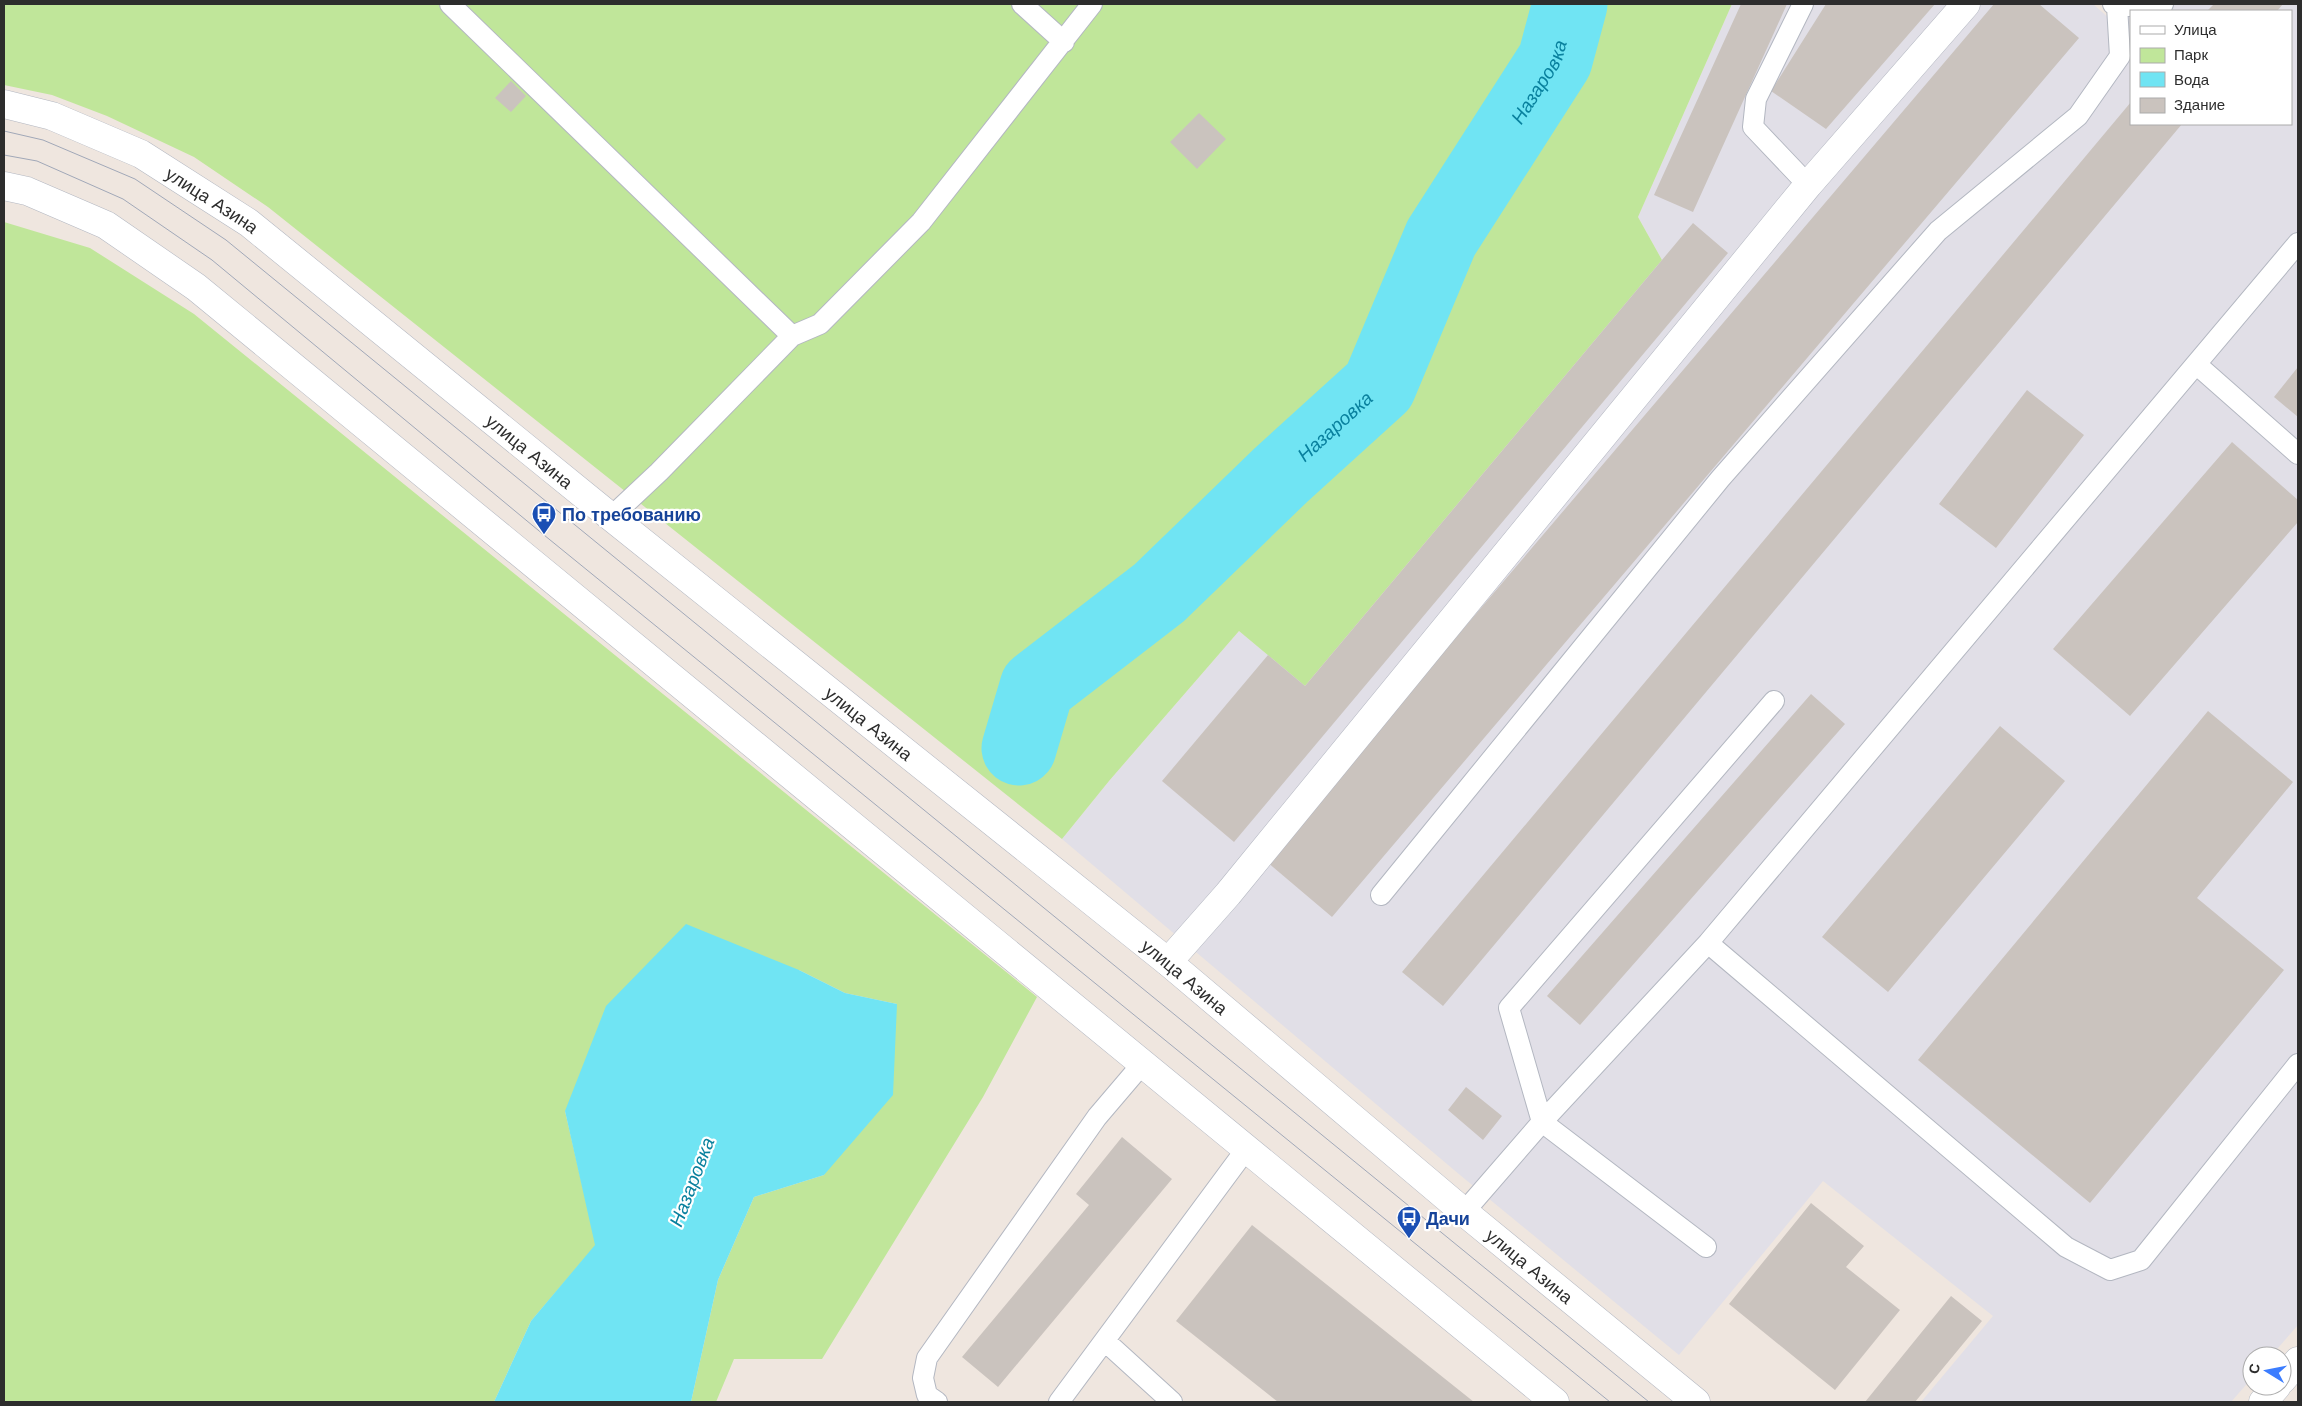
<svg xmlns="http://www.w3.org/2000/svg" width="2302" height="1406" font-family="'Work Sans',sans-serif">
	<rect width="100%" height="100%" fill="#efe6df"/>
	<!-- industrial -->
	<path fill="#e1dfe7" d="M1732,4H2093L2119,27L2131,14V124H2291V11H2134L2140,4H2298V1325L2271,1356H2252V1378L2231,1402H1921L1993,1316L1823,1181L1679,1355L1460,1175L1062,839L1109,781L1239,631L1306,686L1662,260L1638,217Z"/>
	<!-- green -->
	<path fill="#c0e69a" d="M4,4H1732L1638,217L1662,260L1305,686L1239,631L1109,781L1062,839L268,207L194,157L107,116L52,95L4,85Z
		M4,222L90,248L194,314L1037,997L983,1097L822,1359H734L716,1402H691L718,1280L754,1197L824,1175L897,1004L845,993L799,970L565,1111L596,1245L531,1321L494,1402H4Z"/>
	<!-- water -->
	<path fill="#70e4f3" d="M686,924L799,970L845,993L897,1004L893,1095L824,1175L754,1197L718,1280L691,1402H494L531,1321L595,1245L565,1111L606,1006Z"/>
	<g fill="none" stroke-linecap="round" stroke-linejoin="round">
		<!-- river -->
		<path stroke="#70e4f3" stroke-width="75" id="s1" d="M1019,748L1037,687L1159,593L1281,475L1379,386L1441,238L1555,60L1570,4"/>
	</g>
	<!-- building -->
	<path fill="#cac3be" d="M1741,4H1787L1693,212L1654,195Z
		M1826,4H1935L1826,129L1771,91Z
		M1994,4H2039L2079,38L1332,917L1266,861Z
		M2214,4H2283L2277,11H2207Z
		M511,81L526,96L511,112L495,98Z
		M2131,102V124H2182L1443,1006L1402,972Z
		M1199,113L1226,139L1197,169L1170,142Z
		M1693,223L1728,253L1234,842L1162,781L1268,655L1305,686Z
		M2298,367V417L2274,397Z
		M2027,390L2084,435L1996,548L1939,504Z
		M2232,442L2298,500V522L2130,716L2053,649Z
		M1811,694L1845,724L1580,1025L1547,996Z
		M2208,711L2293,782L2197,898L2284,970L2090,1203L1918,1060Z
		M2000,726L2065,781L1888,992L1822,937Z
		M1466,1087L1502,1116L1483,1140L1448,1110Z
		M1122,1137L1172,1179L998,1387L962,1357L1089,1205L1076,1194Z
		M1811,1203L1864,1246L1846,1267L1900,1310L1835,1390L1729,1304Z
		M1252,1225L1474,1402H1278L1176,1321Z
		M1951,1296L1982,1321L1915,1402H1865Z"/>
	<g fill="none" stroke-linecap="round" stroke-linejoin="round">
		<defs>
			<path id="service" d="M450,4L792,336
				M1022,4L1064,42
				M1803,4L1756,99L1753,127L1808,185
				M2113,4L2117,6H2160L2163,4
				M2196,364L2298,454
				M611,517L659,472L792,336L820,324L921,222L1092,4
				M1381,895L1720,479L1938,231L2078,116L2120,56L2117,6
				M1708,943L2066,1247L2110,1270L2141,1260L2298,1064
				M1464,1212L1542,1122L1708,943L2298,243
				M1706,1247L1542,1122L1509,1008L1774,701
				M1105,1341L1172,1402
				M937,1402L927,1395L923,1378L927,1358L1097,1117L1143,1063
				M1059,1402L1247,1148"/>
			<path id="minor" d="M1168,962L1228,894L1808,185L1966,4
				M2282,1380L2298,1361
				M2263,1402L2277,1386"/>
			<g id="tertiary">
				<path id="s2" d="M4,104L52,116L141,154L249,223L611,517L1168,962L1464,1212L1696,1402"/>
				<path d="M4,186L27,191L106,225L196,287L1555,1402"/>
			</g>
		</defs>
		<!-- service casing -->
		<use href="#service" stroke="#b3b7c1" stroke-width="22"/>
		<!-- minor casing -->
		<use href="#minor" stroke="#b3b7c1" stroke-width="29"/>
		<!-- tertiary casing -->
		<use href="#tertiary" stroke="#b3b7c1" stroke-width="29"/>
		<!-- service -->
		<use href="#service" stroke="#fff" stroke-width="20"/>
		<!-- minor -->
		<use href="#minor" stroke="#fff" stroke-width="28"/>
		<!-- tertiary -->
		<use href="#tertiary" stroke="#fff" stroke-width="28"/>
		<!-- tram -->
		<path stroke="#a1a8b8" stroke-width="1" d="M4,131L43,140L135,179L226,240L1649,1402
			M4,155L37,161L123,199L212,260L544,535L1610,1402"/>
	</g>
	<!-- icons -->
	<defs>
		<symbol id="bus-pin" viewBox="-11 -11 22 30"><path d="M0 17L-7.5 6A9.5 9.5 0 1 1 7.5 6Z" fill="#1a4fb4" stroke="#fff"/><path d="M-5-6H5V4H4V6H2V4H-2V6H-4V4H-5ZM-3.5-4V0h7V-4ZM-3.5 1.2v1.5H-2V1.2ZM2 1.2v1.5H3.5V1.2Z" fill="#fff"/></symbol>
	</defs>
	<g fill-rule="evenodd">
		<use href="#bus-pin" x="530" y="500" width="28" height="38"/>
		<use href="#bus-pin" x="1395" y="1204" width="28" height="38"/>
	</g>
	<g text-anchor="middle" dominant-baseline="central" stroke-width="4.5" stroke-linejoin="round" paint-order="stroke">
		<!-- street labels -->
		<g font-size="18" fill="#2d2d2d" stroke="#fff">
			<text stroke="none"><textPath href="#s2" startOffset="231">улица Азина</textPath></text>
			<text stroke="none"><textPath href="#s2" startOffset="636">улица Азина</textPath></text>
			<text stroke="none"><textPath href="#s2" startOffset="1071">улица Азина</textPath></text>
			<text stroke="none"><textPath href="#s2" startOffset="1476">улица Азина</textPath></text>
			<text stroke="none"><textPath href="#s2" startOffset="1926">улица Азина</textPath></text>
		</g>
		<!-- transit labels -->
		<g font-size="18" font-weight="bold" fill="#164399" stroke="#fff" text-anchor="start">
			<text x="562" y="514">По требованию</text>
			<text x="1426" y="1218">Дачи</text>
		</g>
		<!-- water labels -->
		<g font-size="19" font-style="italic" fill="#09819e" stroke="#fff">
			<text stroke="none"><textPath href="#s1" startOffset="865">Назаровка</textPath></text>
			<text stroke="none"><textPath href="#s1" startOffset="460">Назаровка</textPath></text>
			<text transform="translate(692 1182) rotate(-69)">Назаровка</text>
		</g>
	</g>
	<!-- border -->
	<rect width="2302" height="1406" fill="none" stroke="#2d2d2d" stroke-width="10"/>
	<!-- legend -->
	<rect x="2130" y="10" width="162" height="115" fill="#ffffff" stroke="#ababab"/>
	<rect x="2140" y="26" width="25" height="8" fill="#ffffff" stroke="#ababab"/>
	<text x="2174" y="35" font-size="15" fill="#2d2d2d">Улица</text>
	<rect x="2140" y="48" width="25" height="15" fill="#c0e69a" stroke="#ababab"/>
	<text x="2174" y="60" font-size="15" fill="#2d2d2d">Парк</text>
	<rect x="2140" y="72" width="25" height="15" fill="#70e4f3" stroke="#ababab"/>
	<text x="2174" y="85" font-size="15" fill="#2d2d2d">Вода</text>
	<rect x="2140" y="98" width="25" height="15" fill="#cac3be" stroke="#ababab"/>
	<text x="2174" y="110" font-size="15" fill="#2d2d2d">Здание</text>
	<!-- north arrow -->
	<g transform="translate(2267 1371) rotate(280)"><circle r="24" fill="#ffffff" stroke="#ababab"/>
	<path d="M0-4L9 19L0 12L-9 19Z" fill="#3c7dff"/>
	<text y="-8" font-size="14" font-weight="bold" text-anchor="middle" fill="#2d2d2d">С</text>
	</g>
</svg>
